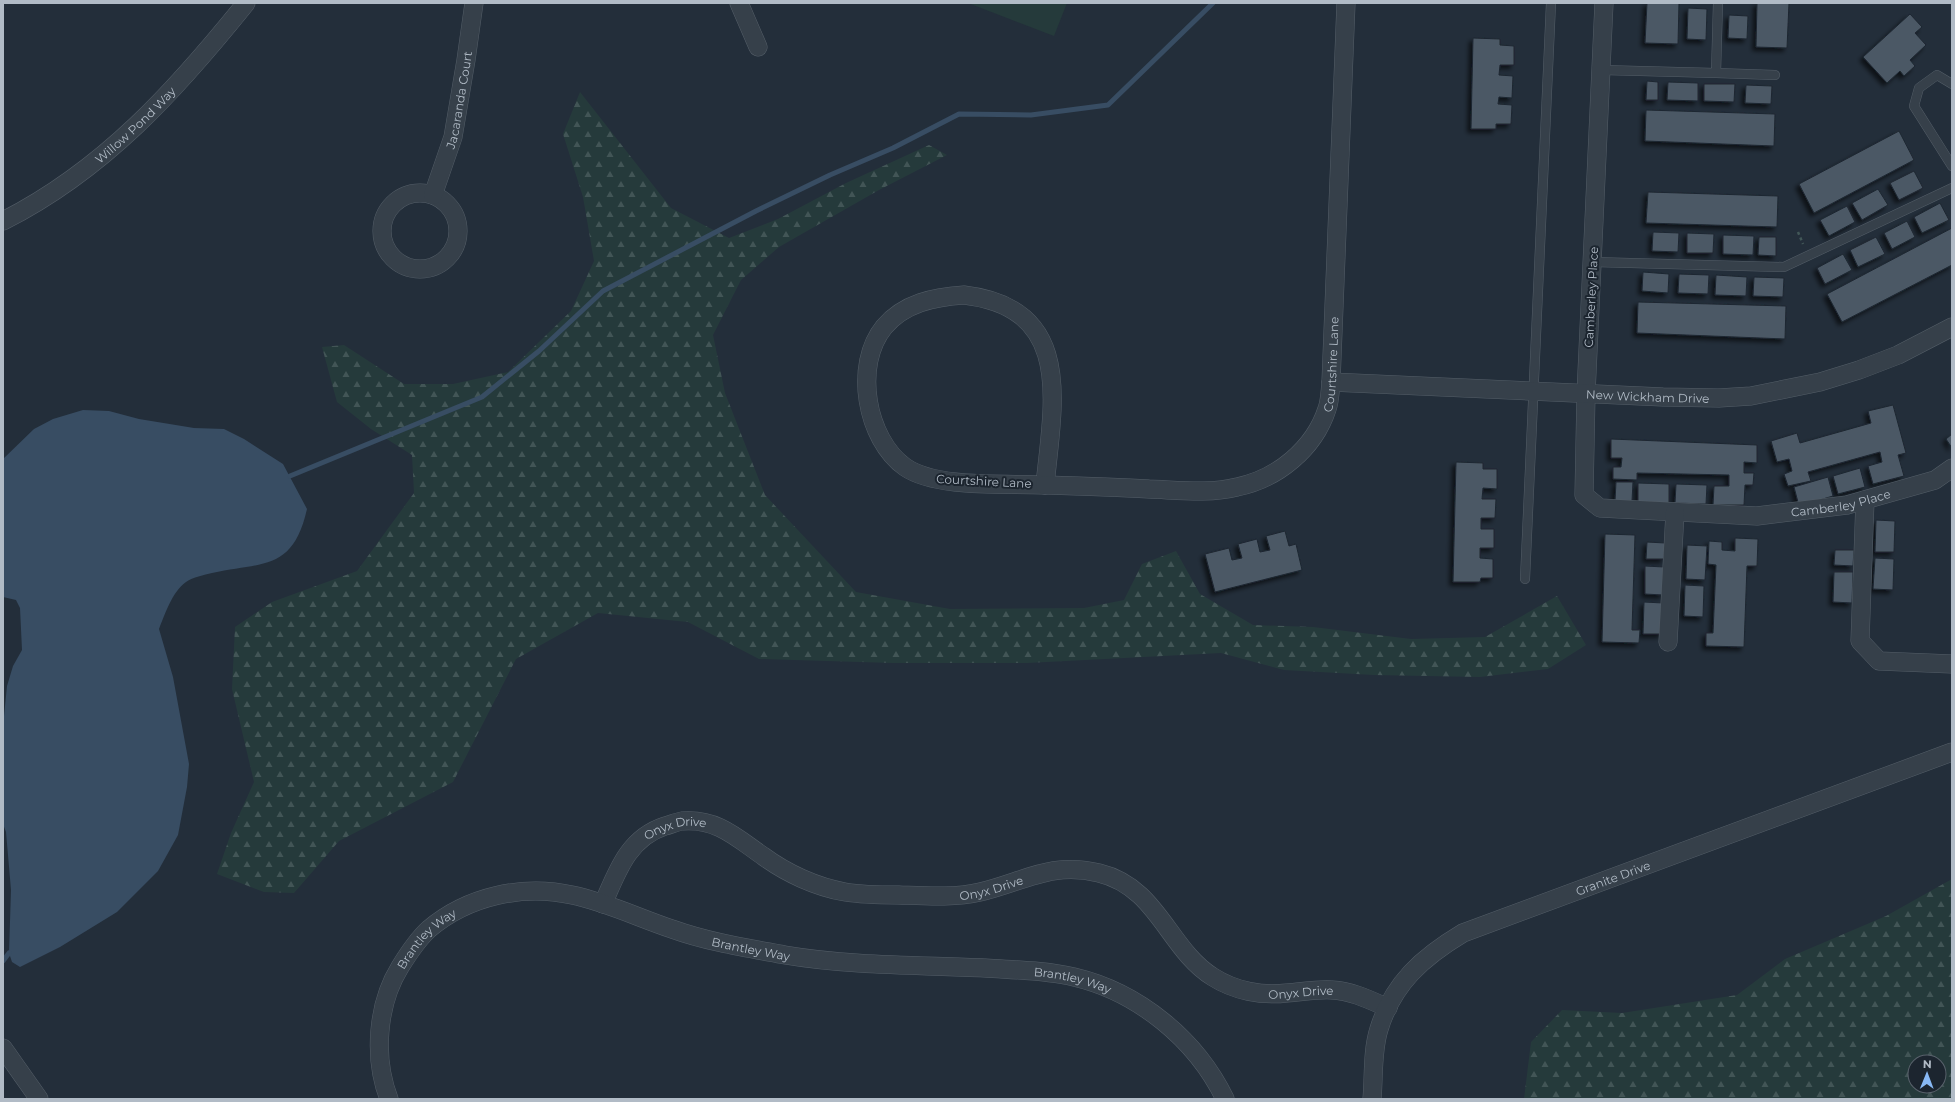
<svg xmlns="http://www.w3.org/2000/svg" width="1955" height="1102" font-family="Montserrat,sans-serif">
	<defs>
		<pattern id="forest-firs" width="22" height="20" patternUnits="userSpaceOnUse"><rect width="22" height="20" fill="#253a3b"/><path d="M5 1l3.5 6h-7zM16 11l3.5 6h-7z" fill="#425556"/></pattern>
		<filter id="shadow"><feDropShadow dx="-3.5" dy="3.5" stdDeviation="2" flood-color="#0009"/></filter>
	</defs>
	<rect width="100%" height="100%" fill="#232e3a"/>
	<!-- forest -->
	<path fill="url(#forest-firs)" fill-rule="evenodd" d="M580,92L671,208L729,238L778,219L846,183L929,145L947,155L879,190L779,247L741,280L713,335L725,393L765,495L856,592L950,609L1084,608L1124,600L1142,564L1176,551L1200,594L1253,625L1313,627L1411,639L1485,637L1557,596L1586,645L1548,669L1480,677L1374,675L1284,670L1221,653L1027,663H893L759,659L688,622L598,613L516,659L453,782L339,841L294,893L264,892L217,874L231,833L254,782L232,689L235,627L272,602L357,571L414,493L412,455L371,429L337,402L322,347L344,345L404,384H453L508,372L571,311L594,261L583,197L563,134Z
		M1952,879V1099H1524L1531,1042L1562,1010L1622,1013L1737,995L1785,959L1886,916ZM1915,1062H1939V1086H1915Z"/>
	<!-- garden -->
	<path fill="#253a3b" d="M968,3H1067L1054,36Z"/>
	<!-- water -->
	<path fill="#384d63" d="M83,410L109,411L139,419L194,428L224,429L244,439L283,464L307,509C293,571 263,562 212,573C204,575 193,577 186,582C172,592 165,614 159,629L173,677L189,764L187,787L178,835L158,871L117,912L60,947L20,967L12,962L9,953L11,890L6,832L3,824V726L7,686L13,666L22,650L20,608L16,600L3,597V459L34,429L53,419Z"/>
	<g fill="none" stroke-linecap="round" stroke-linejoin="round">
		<!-- stream -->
		<path stroke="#384d63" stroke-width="5" d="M290,476L482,397L539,351L603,291L756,211L830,175L893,148L959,114L1031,115L1108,105L1213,3
			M3,961L9,953"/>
	</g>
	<!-- building -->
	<path fill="#4b5865" stroke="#1e2731" filter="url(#shadow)" d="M1647,3H1679L1678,44L1645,43Z
		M1757,3H1789L1787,48L1756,47Z
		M1688,8L1707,9L1706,40L1687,39Z
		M1910,14L1922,27L1915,33L1926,45L1910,60L1915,66L1904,76L1900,71L1887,83L1863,57Z
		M1729,15L1748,16L1747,39L1728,38Z
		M1473,38L1500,39V45L1514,46V65H1500L1499,75L1513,76L1512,98L1499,97L1498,104L1512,105L1511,124H1496V129H1471Z
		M1647,81L1658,82V100H1646Z
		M1668,82L1698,83V101L1667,100Z
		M1704,84H1735L1734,102L1704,101Z
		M1746,85L1772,86L1771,104L1745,103Z
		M1646,110L1775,114L1774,146L1645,141Z
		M1899,131L1914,160L1814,213L1799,184Z
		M1914,171L1923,188L1899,200L1890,183Z
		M1878,189L1888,205L1862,220L1852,203Z
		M1648,192L1778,196L1777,227L1646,223Z
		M1940,203L1949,220L1922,233L1914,217Z
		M1847,206L1855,222L1829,236L1820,220Z
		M1907,221L1915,237L1892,249L1884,233Z
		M1952,228V265L1842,322L1827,294Z
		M1653,232L1679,233L1678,252L1652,251Z
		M1687,233L1714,234L1713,253H1687Z
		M1723,235L1754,236L1753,255L1723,254Z
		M1759,237H1776V256L1758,255Z
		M1876,237L1885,254L1858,267L1850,250Z
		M1843,254L1852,270L1825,284L1817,268Z
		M1643,272L1669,274L1668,293L1642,291Z
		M1679,274L1709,275L1708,294L1678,293Z
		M1716,275L1747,277L1746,296L1715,295Z
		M1754,277L1784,278L1783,297L1753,296Z
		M1638,302L1786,306L1785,339L1637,333Z
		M1893,405L1906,453L1898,455L1904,476L1873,484L1868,466L1882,462L1880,452L1808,472L1811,481L1788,486L1784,474L1792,471L1789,459L1777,462L1771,441L1797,433L1800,443L1871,423L1868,411Z
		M1952,434V448L1946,439Z
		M1611,439L1757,445V463L1744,462V473H1754L1753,485H1745L1744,505H1713L1714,486H1729V475L1637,473V480L1613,479V467H1621L1622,458H1611Z
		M1456,462L1483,463V469H1497V489L1483,488L1482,499H1496L1495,518H1481V529H1494V548H1480V558L1493,559V578H1481L1480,582H1453Z
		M1860,468L1865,487L1838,494L1833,476Z
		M1828,477L1833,496L1799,506L1794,487Z
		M1616,482H1633L1632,501H1615Z
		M1638,483L1669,484V503L1638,502Z
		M1676,484L1707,485L1706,504L1675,503Z
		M1876,520L1895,521L1894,552H1875Z
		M1285,531L1289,546L1296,544L1302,570L1215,592L1205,554L1229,548L1232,560L1242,558L1238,544L1257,539L1260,552L1270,550L1266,536Z
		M1605,534L1635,535L1632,630H1640L1639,643L1602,642Z
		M1735,538L1758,539L1757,566H1747L1744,647L1706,646V633H1713L1716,565L1708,564L1709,541L1722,542V550L1735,551Z
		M1647,542L1665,543L1664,559H1646Z
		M1687,545L1707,546L1705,580L1686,579Z
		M1835,550H1854L1853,566L1834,565Z
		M1875,558L1894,559L1893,590L1873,589Z
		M1645,566L1664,567L1663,595L1645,594Z
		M1834,572H1853L1852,603L1833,602Z
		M1685,585L1704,586L1703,617L1684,616Z
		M1644,602L1663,603L1662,634H1643Z"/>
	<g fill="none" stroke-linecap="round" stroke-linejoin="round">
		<defs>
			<path id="lane" d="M1602,70L1716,73L1718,3
				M1716,73L1775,75
				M1952,84L1937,75L1919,88L1914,106L1952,166
				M1593,262L1784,267L1952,188
				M1525,579L1551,3"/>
			<g id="street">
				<path d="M739,3L758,47"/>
				<path id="s1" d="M1604,3L1586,394L1584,495L1600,508L1757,516L1847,505L1935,480L1952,468"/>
				<circle cx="420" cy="231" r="38"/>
				<path id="s2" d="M433,195L453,137L466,60L474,3"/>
				<path id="s3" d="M3,221C104,170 176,90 246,3"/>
				<path d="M964,295C1075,308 1053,403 1045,485C1006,483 937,489 905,467C866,439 853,365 884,327C904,303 934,297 964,295Z"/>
				<path id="s4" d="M1331,382L1663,397L1719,398L1751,396L1820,382L1859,370L1898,355L1952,327"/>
				<path id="s5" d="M1045,485C1080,486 1114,487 1149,489C1178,490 1209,494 1237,487C1277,479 1314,449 1327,409C1330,401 1330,391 1331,382L1346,3"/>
				<path d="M1865,500L1860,641L1879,661L1952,664"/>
				<path d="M1668,642L1675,512"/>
				<path id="s6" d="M603,904C617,872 628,838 665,826C670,825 676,822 682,821C717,818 737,838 763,856C786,873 816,887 845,892C863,895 881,895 899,895C926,896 954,898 980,892C1023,882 1052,861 1099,873C1158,887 1168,949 1213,977C1235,991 1262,996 1287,993C1302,992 1317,989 1332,990C1352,991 1370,1000 1388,1008"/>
				<path d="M3,1048L39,1099"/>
				<path id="s7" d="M389,1099C373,1058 377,1004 400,967C408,954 417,940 429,929C468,896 523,884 572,895C606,902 639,918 672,929C708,942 747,948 785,955C850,966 919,965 985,968C1014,970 1044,970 1074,977C1138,992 1196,1039 1225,1099"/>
				<path id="s8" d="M1372,1099C1374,1076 1372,1051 1379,1029C1393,983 1423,957 1463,933L1952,752"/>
			</g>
		</defs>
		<!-- lane casing -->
		<use href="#lane" stroke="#545e68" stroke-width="10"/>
		<!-- street casing -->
		<use href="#street" stroke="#545e68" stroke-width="19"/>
		<!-- path -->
		<path stroke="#425758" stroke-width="2.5" stroke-dasharray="3 3" stroke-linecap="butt" d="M1798,232L1803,244"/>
		<!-- lane -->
		<use href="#lane" stroke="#36404a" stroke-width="9"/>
		<!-- street -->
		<use href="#street" stroke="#36404a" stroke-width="18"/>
	</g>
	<g text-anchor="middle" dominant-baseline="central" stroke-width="4" stroke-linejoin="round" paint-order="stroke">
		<!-- street labels -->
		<g font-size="12" fill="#b1bbc6" stroke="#1c252f">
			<text stroke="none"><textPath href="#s2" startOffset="99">Jacaranda Court</textPath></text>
			<text stroke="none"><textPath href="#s3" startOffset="164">Willow Pond Way</textPath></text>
			<text transform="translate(1591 297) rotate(-87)">Camberley Place</text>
			<text stroke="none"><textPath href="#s5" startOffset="362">Courtshire Lane</textPath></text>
			<text stroke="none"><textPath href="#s4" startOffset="317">New Wickham Drive</textPath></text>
			<text transform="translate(984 481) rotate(3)">Courtshire Lane</text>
			<text stroke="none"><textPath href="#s1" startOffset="755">Camberley Place</textPath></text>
			<text stroke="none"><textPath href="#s6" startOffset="113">Onyx Drive</textPath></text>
			<text stroke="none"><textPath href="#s8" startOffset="361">Granite Drive</textPath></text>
			<text stroke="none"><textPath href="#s6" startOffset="449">Onyx Drive</textPath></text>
			<text stroke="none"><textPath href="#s7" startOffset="176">Brantley Way</textPath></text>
			<text stroke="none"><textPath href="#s7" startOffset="524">Brantley Way</textPath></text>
			<text stroke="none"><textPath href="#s7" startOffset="848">Brantley Way</textPath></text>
			<text stroke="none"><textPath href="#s6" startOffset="808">Onyx Drive</textPath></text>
		</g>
	</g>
	<!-- border -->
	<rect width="1955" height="1102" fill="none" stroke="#b1bbc6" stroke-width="8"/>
	<!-- north arrow -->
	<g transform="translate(1927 1074) rotate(1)"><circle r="19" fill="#1c252f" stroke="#58616b"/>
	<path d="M0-3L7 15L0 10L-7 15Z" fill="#88b8f4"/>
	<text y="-6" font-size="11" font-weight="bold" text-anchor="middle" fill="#b1bbc6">N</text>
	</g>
</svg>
